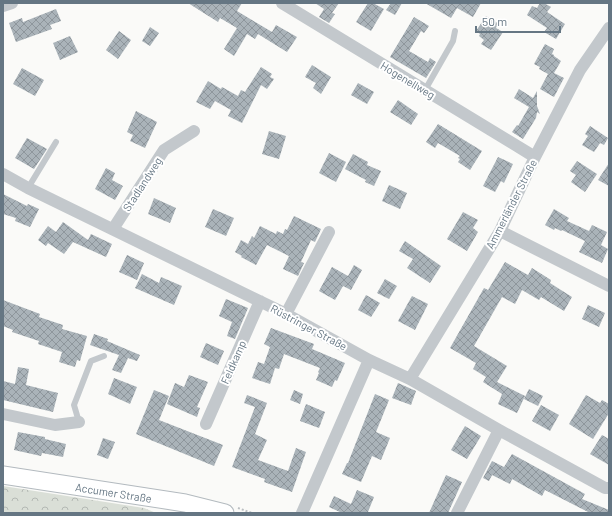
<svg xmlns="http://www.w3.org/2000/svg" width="612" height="516" font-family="Barlow,sans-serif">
	<defs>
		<pattern id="forest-crowns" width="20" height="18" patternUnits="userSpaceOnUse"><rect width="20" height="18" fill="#dadfd7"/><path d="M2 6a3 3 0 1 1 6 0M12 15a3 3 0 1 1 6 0" fill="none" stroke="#b4b9b4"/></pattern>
		<pattern id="building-cross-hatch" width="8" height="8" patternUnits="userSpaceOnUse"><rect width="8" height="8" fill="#aab3b9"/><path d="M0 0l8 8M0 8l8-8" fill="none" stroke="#8e969c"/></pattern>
	</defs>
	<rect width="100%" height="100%" fill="#fafaf8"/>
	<!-- forest -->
	<path fill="url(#forest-crowns)" d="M3,486L144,508L156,513H3Z"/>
	<!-- building -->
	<path fill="url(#building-cross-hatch)" d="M188,3H242L237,11L272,32L276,25L297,37L287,52L258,34L255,39L247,34L234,56L224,49L237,28L220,18L218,22Z
		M315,3H339L332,13L335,14L329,23L319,17L324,9Z
		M368,3H373L384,9L371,31L356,22Z
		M391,3H402L395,15L386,10Z
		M425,3H481L473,17L457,8L451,18Z
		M540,3H544L551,7L547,12L565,24L556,39L544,32L547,28L527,15L532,6L537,8Z
		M56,9L61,21L50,25L52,29L16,42L9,23L22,18L23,22Z
		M486,16L498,23L496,28L503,32L491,50L481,44L484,40L479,36L480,34L476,31Z
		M414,17L429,26L424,33L421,31L409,51L428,62L430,58L436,62L426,78L390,57Z
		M150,27L159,33L150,46L142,41Z
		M119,31L131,40L118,59L106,50Z
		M70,36L78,52L60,60L53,43Z
		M545,44L554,49L552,54L554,55V56L561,61L554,73L564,78L554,97L540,89L548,74L539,69L540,67L534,64Z
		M312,65L331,77L321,94L313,88L316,83L305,77Z
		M261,67L272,74L270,77L274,79L267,89L261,85L242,123L228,116L231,110L215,101L210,109L196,102L208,81L221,89L222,87L238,96L241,90L245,92Z
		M22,68L44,80L35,96L13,84Z
		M358,83L374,92L367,104L351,95Z
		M519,89L533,98L537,91V106L540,114L537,112L536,118L523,139L512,132L517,125L518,126L529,107L514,98Z
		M398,100L418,114L411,125L390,112Z
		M136,111L157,122L145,148L130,141L133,135L127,132Z
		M438,124L482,151L470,170L458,162L460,159L458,158L460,156L438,143L435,148L426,142Z
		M590,126L608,138L604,145L600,143L594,152L582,145L588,136L585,134Z
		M269,131L286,136L279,159L262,154Z
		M27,138L47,149L34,169L15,158Z
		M329,153L346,162L336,182L319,173Z
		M353,154L368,162L367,165L381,171L374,186L365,182L366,180L345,169Z
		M498,157L513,164L504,183L501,181L495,192L483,186Z
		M577,161L597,174L585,192L571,182L576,175L570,171Z
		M609,163V186L598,180Z
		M106,168L115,173L112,180L123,186L115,200L95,189Z
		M389,185L407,193L400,209L382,201Z
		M3,194L27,206L28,204L39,209L30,227L15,221L16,218L3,214Z
		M154,198L176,208L170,223L148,214Z
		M213,209L234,218L226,236L205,227Z
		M554,209L569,218L567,221L589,231L592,225L607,232L601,245L608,249L602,263L579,252L585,241L562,230L561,231L555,228L554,230L545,225Z
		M463,212L478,220L473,228L478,232L467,251L447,239Z
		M294,216L321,229L315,242L311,240L301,262L304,263L298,276L283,269L289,256L267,245L256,265L241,257L242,256L235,252L241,240L248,244L252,236L254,238L260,226L276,234L277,231L283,234L285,229L287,230Z
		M63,222L88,240L91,234L112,244L106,257L73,242L64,254L48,243L46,246L38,240L48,226L56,232Z
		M405,241L441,266L430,283L407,268L413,259L399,251Z
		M127,255L144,263L137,280L119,272Z
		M505,262L528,275L532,268L551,280L550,283L572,297L564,311L541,297L539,300L522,290L515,304L502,297L474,346L507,366L497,382L525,396L517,413L498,404L502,394L483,382L486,377L473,369L476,363L450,348L484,288L488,290Z
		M354,265L362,270L351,290L343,286L335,300L319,291L332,267L348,276Z
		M142,274L159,283L161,277L182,286L174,305L135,288Z
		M385,279L397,286L389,299L377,293Z
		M366,295L380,303L371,317L358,310Z
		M412,296L428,304L415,330L398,321Z
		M226,299L248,308L235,339L227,336L232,322L219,316Z
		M3,300L40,314L39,317L63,325L62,329L87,336L80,361L77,360L75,367L59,362L62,352L38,344L39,341L12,332L13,330L3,326Z
		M588,305L605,313L599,327L582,319Z
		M271,328L314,344L312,349L345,363L337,381L335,380L332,387L316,380L319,373L318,372L320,368L284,354L279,369L275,368L270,384L252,378L258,362L264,364L270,347L264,344Z
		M94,334L108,339L107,341L140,355L137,361L128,358L121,373L112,370L119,355L90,345Z
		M206,343L224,351L218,365L200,357Z
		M18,367L29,369L26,385L58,393L53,412L3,400V381L15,384Z
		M189,375L208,382L197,407L200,408L197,417L167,404L175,383L184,387Z
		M114,378L137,387L130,404L108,394Z
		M398,383L416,391L411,405L392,398Z
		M529,389L543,396L538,406L524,399Z
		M154,390L169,396L159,420L223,445L214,466L136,434Z
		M294,390L303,394L300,404L290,400Z
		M375,394L389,400L376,432L390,438L381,460L372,456L361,482L342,474L347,463H348Z
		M247,395L267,403L255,434L267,440L258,460L288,471L296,448L306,452L292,492L264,482L265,479L232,467L255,407L244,403Z
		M586,395L600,403L602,400L609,404V413L593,439L569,424Z
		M306,404L325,412L319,428L300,421Z
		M541,405L559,415L550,431L532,421Z
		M465,426L481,436L467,459L451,450Z
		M18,432L45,437V439L66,444L63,457L42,453L41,456L14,450Z
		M602,435L609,439V465L590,454Z
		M103,438L115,442L108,459L97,455Z
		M512,454L585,494L582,499L609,510V513H590L545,490L542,496L512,479L510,484L492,475L489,481L483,478L492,461L504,467Z
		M446,475L462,482L448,513H429Z
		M357,490L374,497L368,512L371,513H342L329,507L334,496L351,504Z"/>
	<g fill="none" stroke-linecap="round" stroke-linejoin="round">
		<defs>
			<g id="secondary">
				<path id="s1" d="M3,475L185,503L225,513"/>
			</g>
		</defs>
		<!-- secondary casing -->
		<use href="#secondary" stroke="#b3babf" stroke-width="19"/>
		<!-- path -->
		<path stroke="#bbbfc2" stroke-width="2" stroke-dasharray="2 2" stroke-linecap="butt" d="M238,508L252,513"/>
		<!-- lane -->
		<path stroke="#c3c8cc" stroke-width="6" d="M425,90L453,41L455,31
			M28,188L56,142
			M79,422L74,405L91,361L104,356"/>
		<!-- street -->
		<path stroke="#c3c8cc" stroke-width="12" d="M282,3L535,157
			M3,6L12,3
			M3,174L28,188L286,314L369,360L410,379L499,430L605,488H609
			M113,229L164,150L194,131
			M500,231L609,286
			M286,314L329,232
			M410,379L500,231L535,157L580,70L609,28
			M3,414L55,425L79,422
			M206,424L260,301
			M302,513L369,360
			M457,513L499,430"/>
		<!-- secondary -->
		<use href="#secondary" stroke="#fff" stroke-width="17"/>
	</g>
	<g text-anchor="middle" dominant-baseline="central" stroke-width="4" stroke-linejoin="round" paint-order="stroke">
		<!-- street labels -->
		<g font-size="11" fill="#657683" stroke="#fff">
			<text transform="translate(408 80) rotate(31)">Hogenellweg</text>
			<text transform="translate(142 184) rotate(-57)">Stadlandweg</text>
			<text transform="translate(511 204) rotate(-63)">Ammerländer Straße</text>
			<text transform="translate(309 327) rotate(28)">Rüstringer Straße</text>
			<text transform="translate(233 362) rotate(-66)">Feldkamp</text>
			<text stroke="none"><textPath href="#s1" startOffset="112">Accumer Straße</textPath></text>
		</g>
	</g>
	<!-- border -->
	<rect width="612" height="516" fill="none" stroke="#657683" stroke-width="8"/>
	<!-- scale -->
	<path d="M476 26v6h84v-6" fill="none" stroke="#657683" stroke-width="2"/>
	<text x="482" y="26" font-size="12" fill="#657683" stroke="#ffffff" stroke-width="3" paint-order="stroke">50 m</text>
</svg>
